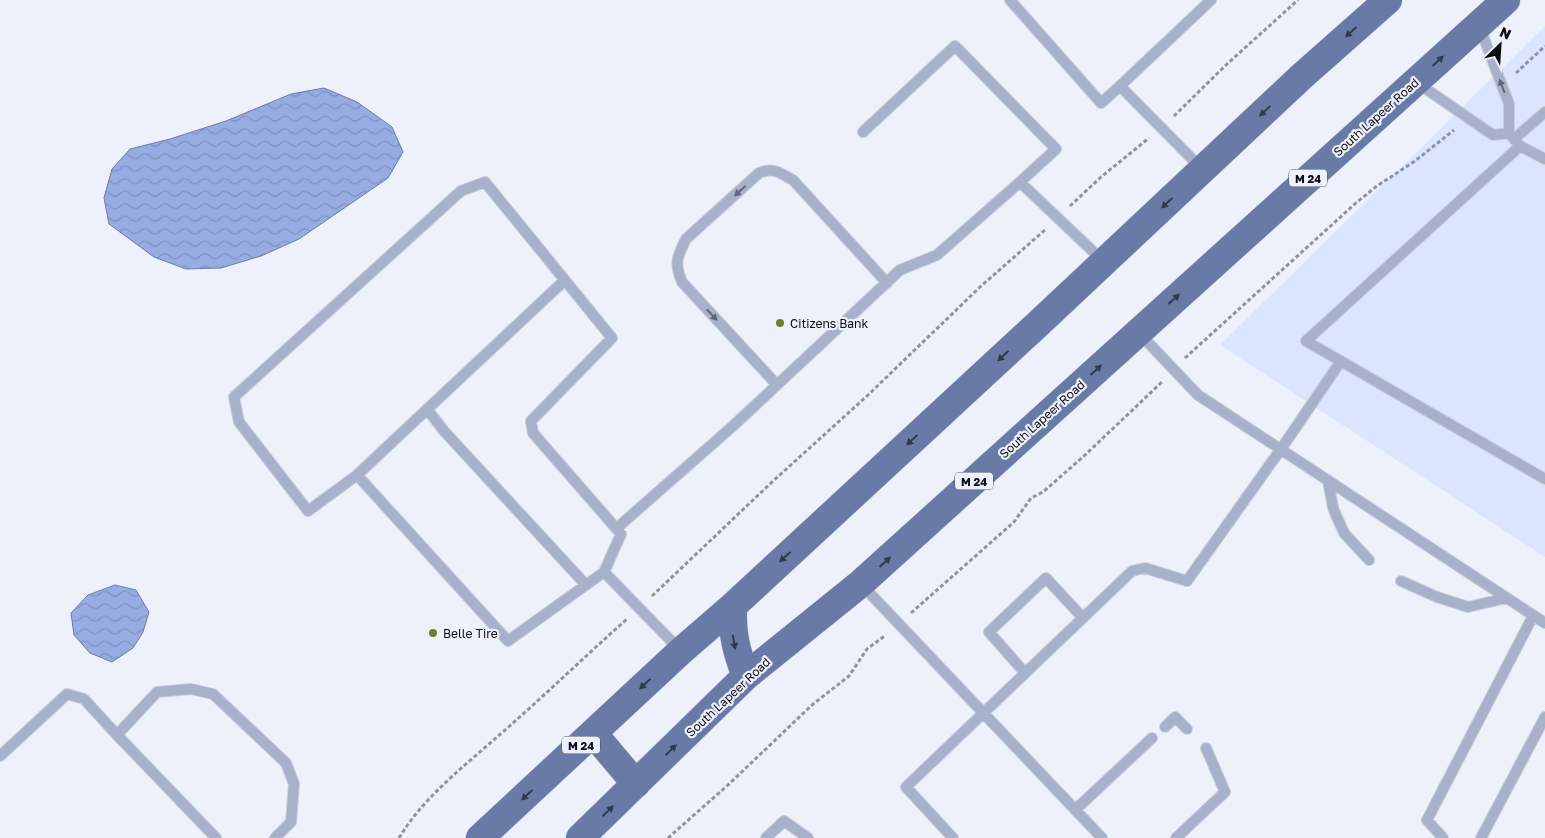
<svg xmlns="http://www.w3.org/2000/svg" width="1545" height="838" font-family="'Golos Text',sans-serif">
	<defs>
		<pattern id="water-waves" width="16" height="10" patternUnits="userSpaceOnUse" patternTransform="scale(1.25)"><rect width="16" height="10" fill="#97ace3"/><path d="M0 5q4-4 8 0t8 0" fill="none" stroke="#8193c2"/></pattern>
	</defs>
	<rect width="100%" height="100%" fill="#ecf1fc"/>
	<!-- built -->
	<path fill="#dbe5ff" d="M1545,26V557L1220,345Z"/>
	<!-- water -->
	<path fill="url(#water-waves)" stroke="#6d7ca5" d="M324,88L357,102L392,127L403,152L388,178L299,239L261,256L221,268L186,269L154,257L109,224L104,198L112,169L130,149L170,139L226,121L291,94Z
		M115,585L136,590L149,612L143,632L133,648L112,662L90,653L74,635L71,613L88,595Z"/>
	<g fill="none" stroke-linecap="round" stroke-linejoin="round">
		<defs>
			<path id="service" d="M1010,0L1101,103L1120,86
				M1480,28L1509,104V133L1520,146L1545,159
				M1416,82L1493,135L1509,133
				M863,132L955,46L1056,149L1020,182
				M1514,139L1545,112
				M1520,146L1306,341L1545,479
				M1202,169L1120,86L1211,0
				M1139,333L1198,395L1545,623
				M777,385L682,282C674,263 677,257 686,239L759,173C774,167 780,173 793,180L887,283
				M427,409L444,431L586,585
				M357,475L565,280
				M1328,480L1333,508L1344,533L1369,560
				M617,528L734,425L900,270L937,255L1020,182L1103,261
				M604,572L621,534L533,433L531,421L612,338L485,182L461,191L234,397L239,422L308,511L357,475L508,641L604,572L680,650
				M1401,581L1437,597L1468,607L1506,598
				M861,584L1102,838
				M1025,673L989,632L1046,578L1083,618
				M1165,727L1175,717L1187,729
				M117,735L216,838
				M0,756L67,694L84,699L117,735L157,692L191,689L213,694L286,763L294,784L291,822L275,838
				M1075,810L1152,738
				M766,838L784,821L808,838
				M953,838L906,787L1132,571L1145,568L1187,581L1281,449L1341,361
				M1176,838L1225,792L1206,748
				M1443,838L1427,820L1533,616
				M1481,838L1545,717"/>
			<path id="primary" d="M733,606C732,634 736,651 746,676
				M593,733L636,784
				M480,838L681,651L733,606L1039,323L1301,77L1388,0
				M580,838L746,676L860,584L1506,0"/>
		</defs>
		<!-- service casing -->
		<use href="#service" stroke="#c8cdd7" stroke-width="12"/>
		<!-- primary casing -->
		<use href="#primary" stroke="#c8cdd7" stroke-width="29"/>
		<!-- path -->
		<path stroke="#8f939c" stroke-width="3" stroke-dasharray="4 2.5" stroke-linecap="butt" d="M1516,73L1545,46
			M1174,116L1226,65L1298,0
			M1070,206L1101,177L1149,138
			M1185,358L1357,202L1377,186L1415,161L1454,130
			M652,596L772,482L867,396L980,287L1046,229
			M911,613L1014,522L1031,498L1043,492L1084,456L1163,381
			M399,838C423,798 462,768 497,737C541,699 583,658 627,619
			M668,838L728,785L812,705L849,676L867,649L886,635"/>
		<!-- service -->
		<use href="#service" stroke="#a7b1ca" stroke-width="10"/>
		<!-- primary -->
		<use href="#primary" stroke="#697aa7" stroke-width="28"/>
	</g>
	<!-- one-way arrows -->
	<defs><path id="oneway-solid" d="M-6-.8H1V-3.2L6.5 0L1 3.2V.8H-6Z" transform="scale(1.25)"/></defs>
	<g fill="#30394e">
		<use href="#oneway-solid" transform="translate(1351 32) rotate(138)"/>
		<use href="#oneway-solid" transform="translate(1438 61) rotate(-42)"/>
		<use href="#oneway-solid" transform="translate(1265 111) rotate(137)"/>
		<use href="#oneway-solid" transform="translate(1167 203) rotate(137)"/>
		<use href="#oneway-solid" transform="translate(1174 299) rotate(-42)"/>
		<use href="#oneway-solid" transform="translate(1003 356) rotate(137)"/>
		<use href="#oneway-solid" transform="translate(1096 370) rotate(-42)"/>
		<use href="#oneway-solid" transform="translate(912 440) rotate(137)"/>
		<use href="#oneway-solid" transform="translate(785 557) rotate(137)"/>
		<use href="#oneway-solid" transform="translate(885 562) rotate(-42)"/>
		<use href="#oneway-solid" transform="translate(734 642) rotate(80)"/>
		<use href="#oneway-solid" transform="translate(645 684) rotate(137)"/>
		<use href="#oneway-solid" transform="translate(671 750) rotate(-44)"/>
		<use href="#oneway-solid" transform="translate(527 795) rotate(137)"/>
		<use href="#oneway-solid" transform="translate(608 811) rotate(-44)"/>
	</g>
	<g fill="#606778">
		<use href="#oneway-solid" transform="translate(1502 86) rotate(-111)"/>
		<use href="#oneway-solid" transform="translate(740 191) rotate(138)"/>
		<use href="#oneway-solid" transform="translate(712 315) rotate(47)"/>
	</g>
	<!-- markers -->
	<g fill="#707d2a" stroke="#ecf1fc" stroke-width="2">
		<circle cx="780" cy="323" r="5"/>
		<circle cx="433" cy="633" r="5"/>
	</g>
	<g text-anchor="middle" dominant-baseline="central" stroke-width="4.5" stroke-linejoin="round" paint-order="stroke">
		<!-- shield labels -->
		<g fill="#ecf1fc" stroke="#4e5159" stroke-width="1">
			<rect x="1289" y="169.5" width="38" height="17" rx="4"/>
			<rect x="955" y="472.5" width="38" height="17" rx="4"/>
			<rect x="562" y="736.5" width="38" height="17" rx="4"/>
		</g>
		<g font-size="11" font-weight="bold" fill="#0a0d13">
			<text x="1308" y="178">M 24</text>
			<text x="974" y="481">M 24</text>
			<text x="581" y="745">M 24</text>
		</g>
		<!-- street labels -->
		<g font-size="12" fill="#0a0d13" stroke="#ecf1fc">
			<text transform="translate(1376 117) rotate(-42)">South Lapeer Road</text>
			<text transform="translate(1042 419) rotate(-42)">South Lapeer Road</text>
			<text transform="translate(728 697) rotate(-43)">South Lapeer Road</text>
		</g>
		<!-- poi labels -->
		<g font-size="12" fill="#0a0d13" stroke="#ecf1fc" text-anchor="start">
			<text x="790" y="323">Citizens Bank</text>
			<text x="443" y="633">Belle Tire</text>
		</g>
	</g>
	<!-- north arrow -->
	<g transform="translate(1500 45) rotate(25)" stroke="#ecf1fc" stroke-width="4" paint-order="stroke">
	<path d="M0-4L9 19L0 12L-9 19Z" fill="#0a0d13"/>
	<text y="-8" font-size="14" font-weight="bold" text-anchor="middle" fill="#0a0d13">N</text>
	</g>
</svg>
